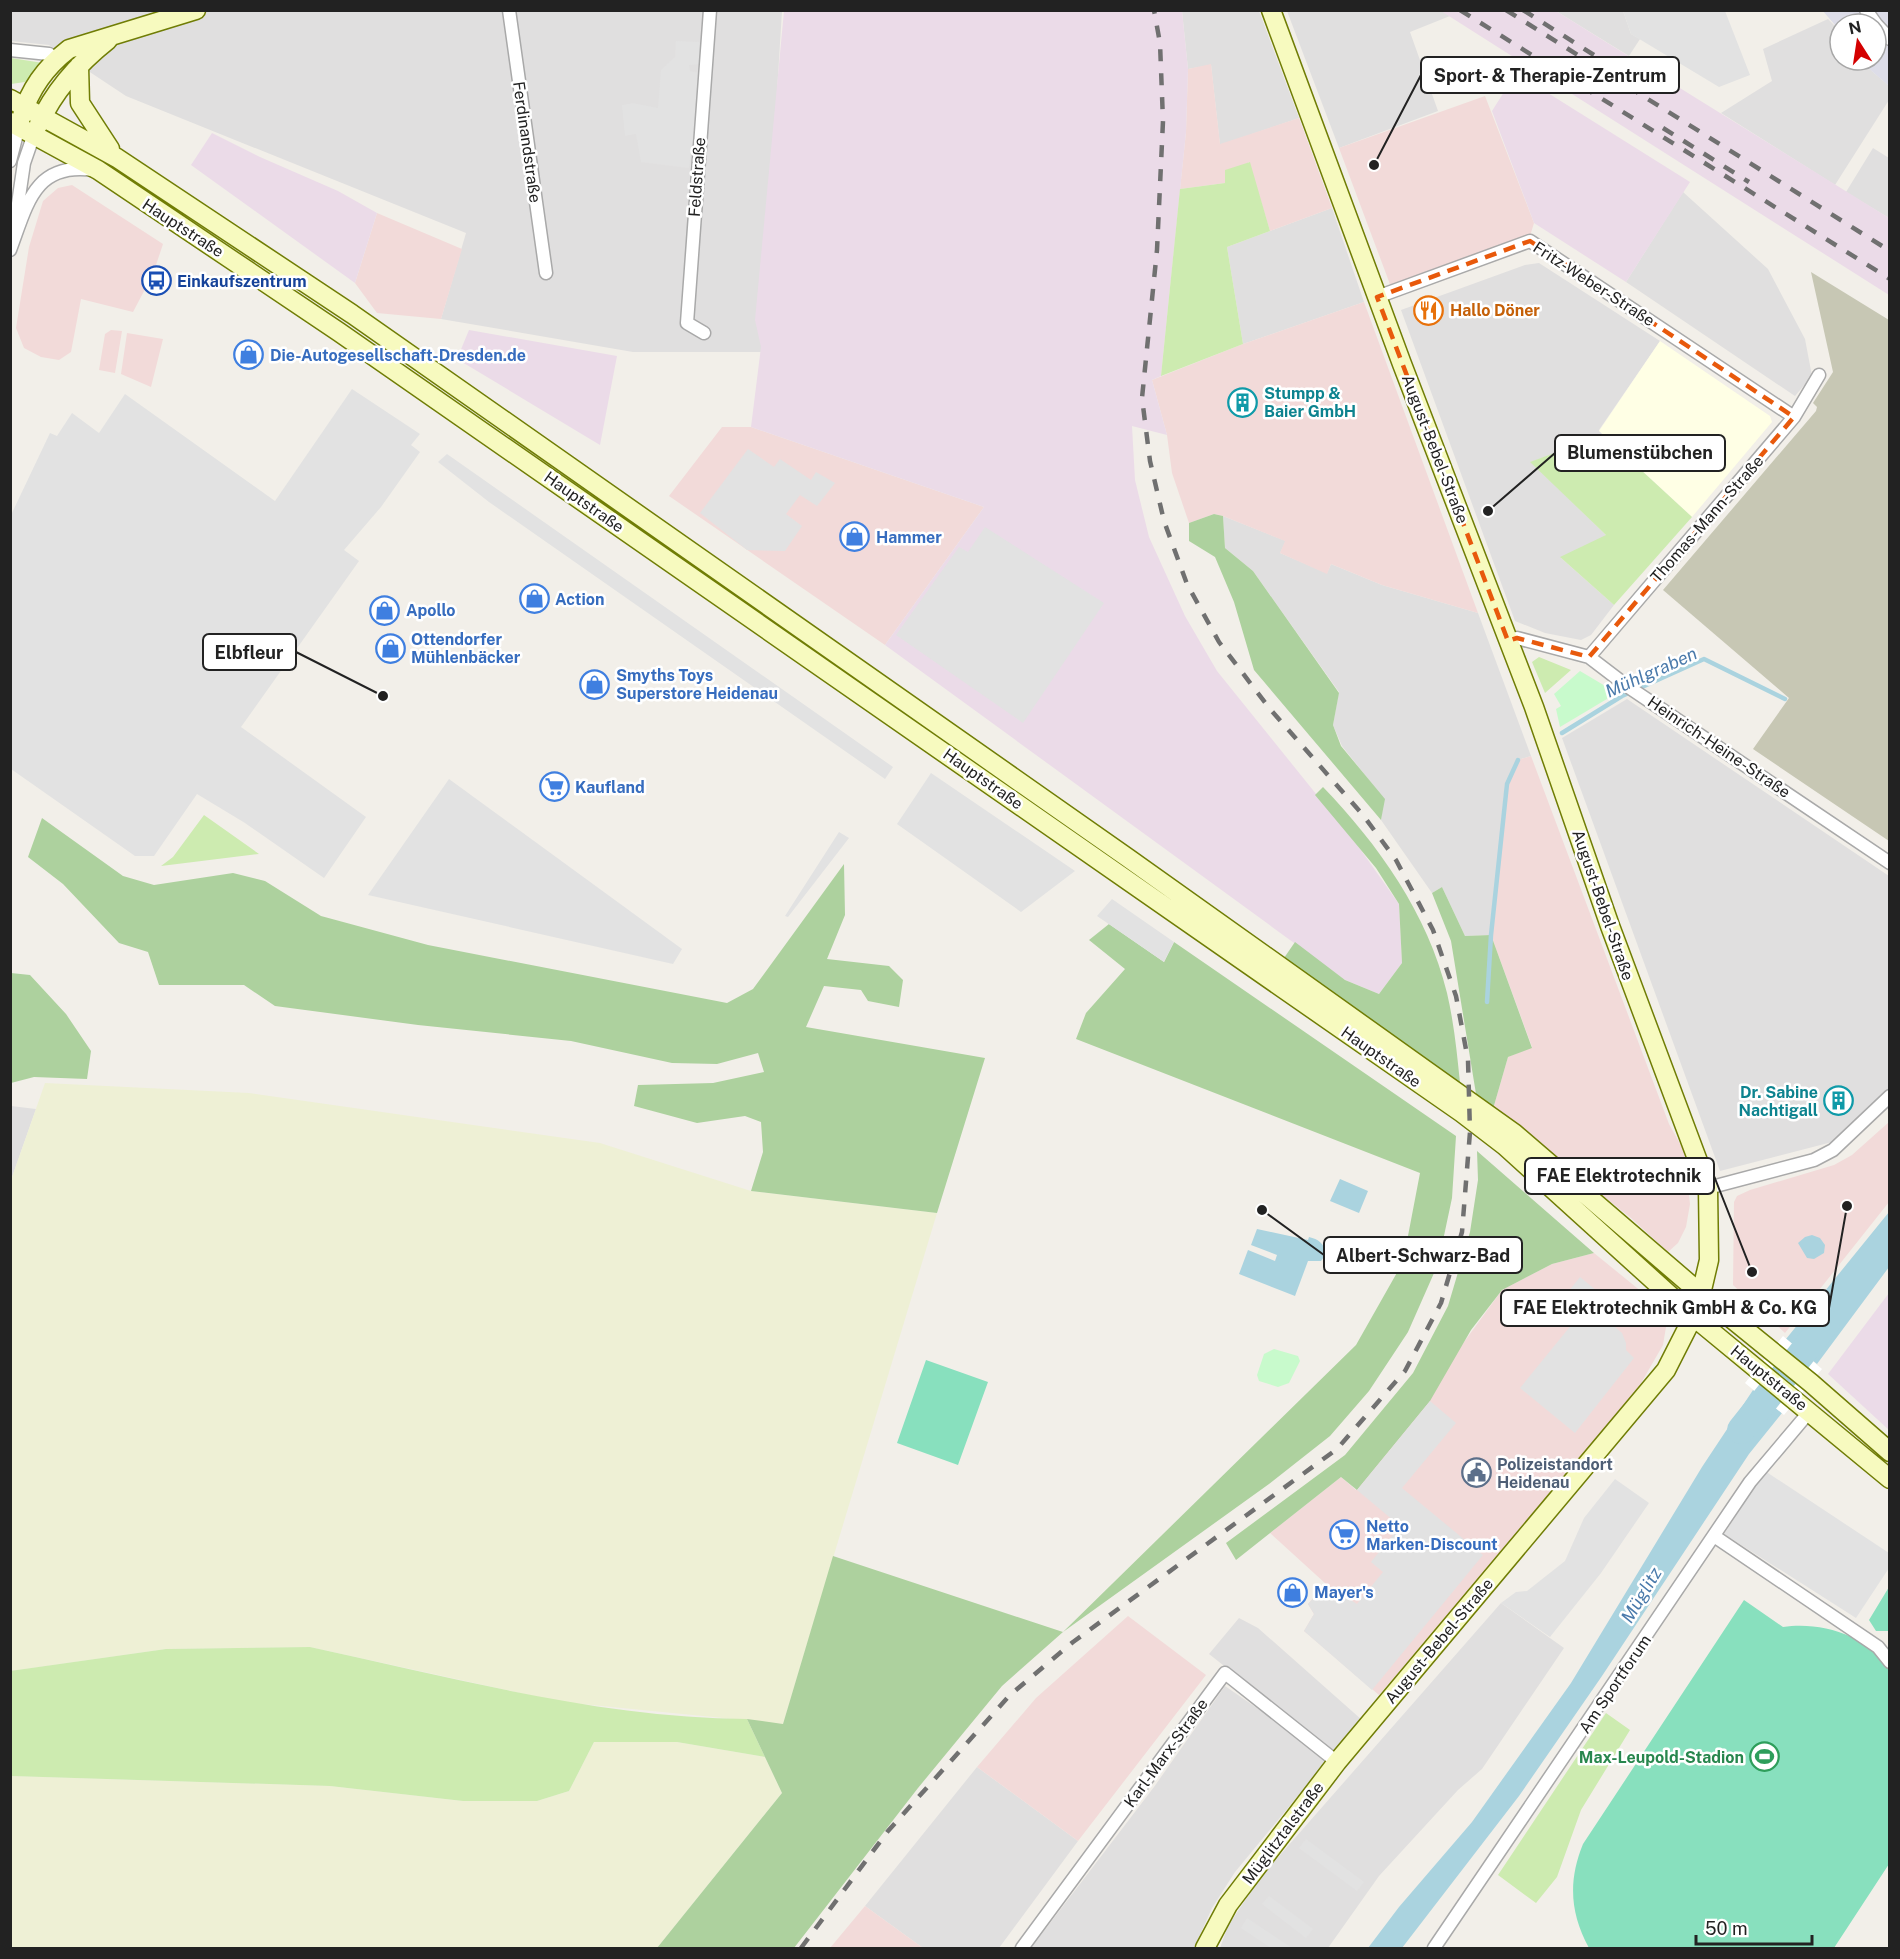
<svg xmlns="http://www.w3.org/2000/svg" width="1900" height="1959" font-family="'Public Sans',sans-serif">
	<rect width="100%" height="100%" fill="#f2efe9"/>
	<!-- residential -->
	<path fill="#e0dfdf" d="M1441,10L1450,16L1410,32L1438,111L1339,148L1287,11Z
		M10,11H782L761,352H633L441,319L466,233L126,96L49,45L11,41Z
		M1182,11H1259L1299,118L1220,145L1211,65L1188,69Z
		M1556,11H1623L1631,34L1640,39L1629,56Z
		M1828,19L1840,31V60H1859L1889,86V100L1835,185L1721,113L1772,81L1763,49Z
		M1873,148L1889,158V218L1846,192Z
		M1683,192L1768,269L1805,339L1812,376L1795,396L1626,282Z
		M1332,208L1364,302L1243,344L1227,247Z
		M1539,263L1660,341L1599,430L1603,435L1531,462L1607,536L1561,558L1614,605L1591,635L1581,640L1545,633L1515,621L1401,310L1525,265Z
		M1223,516L1286,541L1280,553L1327,573L1331,564L1382,585L1478,613L1531,756L1518,760L1505,783L1491,935L1465,936L1442,887L1432,893L1381,820L1384,799L1342,746L1333,725L1339,692L1253,571L1225,548Z
		M1627,699L1889,876V1089L1836,1141L1720,1171L1562,738Z
		M11,1106L36,1109L11,1180L10,1106Z
		M1501,1603L1564,1648L1482,1769L1458,1790L1379,1876L1328,1948H1220L1228,1926L1260,1878Z
		M1239,1618L1258,1628L1362,1720L1334,1752L1209,1654Z
		M1225,1686L1277,1722L1326,1762L1235,1872L1212,1908L1194,1948H1031L1154,1787Z
		M977,1767L1078,1841L999,1948H923L865,1906Z"/>
	<!-- commercial -->
	<path fill="#f2dad9" d="M1211,64L1220,144L1299,118L1332,208L1270,231L1249,162L1225,183L1180,189L1186,132L1188,69Z
		M1485,96L1534,223L1530,236L1391,287L1339,148Z
		M72,185L163,244L153,274L133,312L81,299L71,352L59,360L41,357L24,348L16,328L29,247L43,201L58,188Z
		M377,213L462,249L441,319L377,313L355,283Z
		M1364,302L1478,613L1382,585L1331,564L1327,574L1280,553L1285,541L1223,516L1214,514L1189,523L1172,473L1167,435L1152,380L1243,344Z
		M111,330L122,331L115,373L99,370L105,334Z
		M127,333L163,339L151,387L121,374Z
		M722,427H751L984,507L885,645L669,496Z
		M1531,756L1669,1124L1684,1151L1690,1204L1686,1227L1678,1243L1668,1252L1631,1218L1493,1109L1508,1057L1532,1047L1491,935L1505,783L1518,760Z
		M1889,1122V1202L1785,1333L1733,1285L1734,1202L1737,1196L1750,1190L1834,1165L1852,1155Z
		M1594,1253L1658,1305L1667,1321L1663,1345L1637,1390L1557,1488L1379,1695L1304,1631L1314,1614L1308,1604L1326,1584L1270,1533L1341,1477L1356,1490L1502,1290L1552,1264Z
		M1128,1616L1206,1675L1078,1841L977,1767L1036,1698Z
		M865,1906L923,1948H830Z"/>
	<!-- industrial -->
	<path fill="#ebdbe8" d="M784,11H1182L1188,69L1186,132L1161,376L1152,380L1167,435L1132,426L1135,480L1149,537L1185,616L1217,671L1358,846L1399,904L1402,963L1379,994L1345,980L885,645L984,507L751,427L761,347L755,320Z
		M1441,11H1556L1889,218V295Z
		M1516,73L1690,182L1626,282L1534,223L1492,111Z
		M212,133L260,157L338,191L377,213L355,283L191,165Z
		M469,330L617,356L600,445L457,359Z
		M1889,1293V1430L1828,1374Z"/>
	<!-- education -->
	<path fill="#ffffe5" d="M1660,341L1770,416L1772,422L1692,517L1599,431Z"/>
	<!-- construction -->
	<path fill="#c7c7b4" d="M1811,272L1889,320V841L1753,749L1789,698L1663,590L1816,411L1817,407L1813,403L1833,372Z"/>
	<!-- farmland -->
	<path fill="#eef0d5" d="M45,1083L249,1093L600,1143L751,1191L937,1213L783,1724L561,1702L310,1647L166,1649L11,1671V1180Z
		M594,1742H677L765,1757L782,1793L657,1948H11V1776L330,1786L463,1801H537L569,1791Z"/>
	<!-- grass -->
	<path fill="#cdebb0" d="M11,58L43,63L25,82L11,84Z
		M1250,162L1270,231L1227,247L1243,344L1161,376L1180,189L1225,183V170Z
		M1603,435L1692,517L1614,605L1560,557L1606,535L1530,462Z
		M1539,657L1571,670L1545,693L1532,662Z
		M204,815L259,854L161,866L173,857Z
		M310,1647C454,1678 600,1718 747,1719L765,1757L677,1742H594L569,1791L537,1801H463L330,1786L11,1776L10,1671L166,1649Z
		M1606,1713L1630,1730L1581,1810L1557,1877L1536,1903L1498,1875Z"/>
	<!-- forest -->
	<path fill="#add19e" d="M1214,514L1223,516L1225,548L1253,571L1339,693L1333,725L1341,746L1385,799L1381,820L1254,670L1234,602L1215,557L1189,541V523Z
		M1323,787C1378,844 1428,914 1447,993C1454,1023 1457,1053 1460,1083L1284,958L1295,942L1345,980L1379,994L1402,963L1399,904L1376,868L1315,795Z
		M42,818L123,876L154,885L233,873L265,881L321,916L428,945L727,1003L753,989L844,864L845,915L827,959L889,966L903,980L899,1007L868,1001L861,990L824,986L806,1027L985,1058L937,1213L751,1191L763,1152L761,1122L745,1116L697,1123L634,1106L638,1085L713,1083L764,1072L758,1053L717,1064L672,1063L571,1041L418,1025L275,1006L244,985H159L148,952L119,943L63,884L28,857Z
		M1442,887L1465,936L1491,935L1532,1048L1508,1057L1493,1109L1477,1100L1451,941L1432,893Z
		M1109,924L1164,962L1174,942L1456,1136L1452,1198L1438,1264L1408,1332L1369,1391L1330,1436L1269,1484L1063,1632L1002,1686L918,1788L794,1948H657L782,1793L747,1719L783,1724L833,1556L1063,1632L1356,1345L1403,1262L1420,1173L1076,1039L1086,1013L1125,969L1089,940Z
		M11,973L30,975L66,1014L91,1051L87,1079L34,1077L11,1083Z
		M1477,1151L1594,1253L1552,1264L1502,1290L1471,1330L1430,1401L1357,1490L1341,1477L1236,1560L1226,1543L1345,1455L1413,1373L1448,1306L1470,1232L1478,1180Z"/>
	<!-- park -->
	<path fill="#c8facc" d="M1580,671L1617,693L1560,727L1556,709L1561,706L1554,694Z
		M1274,1349L1298,1356L1300,1361L1289,1383L1278,1387L1259,1381L1257,1375L1264,1354Z"/>
	<!-- pitch -->
	<path fill="#88e0be" d="M926,1360L988,1382L958,1465L897,1443Z
		M1889,1587V1631H1876L1869,1620Z
		M1744,1600L1783,1627C1820,1621 1869,1635 1890,1670L1889,1864L1834,1948H1589C1570,1913 1568,1881 1583,1844Z"/>
	<!-- parking -->
	<path fill="#e2e2e2" d="M1623,11H1725L1750,75L1719,87L1631,34Z
		M676,41L699,42L701,64L689,65L690,71L700,73L689,168L641,162L636,134L625,136L622,105L633,103L658,108L661,70L675,57Z
		M352,389L420,434L411,445L420,452L381,507L344,550L359,561L241,727L366,817L324,878L245,823L197,794L154,856H135L11,769V515L50,433L57,436L72,413L99,433L125,394L275,501Z
		M748,449L774,467L780,459L811,480L816,472L835,483L817,506L800,495L786,514L802,526L785,551L747,550L700,513Z
		M447,454L893,767L885,779L489,502L438,462Z
		M985,527L1104,603L1023,723L896,635L959,547L968,552Z
		M931,773L1075,871L1021,912L897,824Z
		M449,779L682,949L673,964L368,895Z
		M839,832L849,838L788,917L785,916Z
		M1112,899L1174,942L1164,962L1097,916Z
		M1580,1277L1625,1314L1615,1327L1622,1333L1626,1343V1350L1634,1358L1575,1433L1520,1388L1586,1307L1568,1292Z
		M1430,1401L1456,1423L1402,1488L1483,1555L1372,1690L1304,1631L1314,1614L1308,1604L1326,1584L1357,1604L1383,1572L1371,1562L1400,1526L1357,1490Z
		M1765,1471L1889,1553V1568L1856,1618L1724,1534Z
		M1615,1479L1649,1503L1601,1573L1550,1637L1501,1603L1516,1592L1527,1591L1565,1561L1584,1518Z
		M1306,1839L1364,1882L1357,1891L1299,1848Z
		M1269,1896L1313,1929L1306,1938L1262,1904Z
		M1247,1918L1292,1948H1271L1241,1928Z"/>
	<!-- plaza -->
	<path fill="#dddde8" d="M1823,11H1889V86L1859,60H1876V24H1840V31Z"/>
	<!-- water -->
	<path fill="#aad3df" d="M1340,1179L1368,1191L1359,1213L1330,1201Z
		M1889,1212V1267L1817,1364L1786,1339Z
		M1257,1229L1308,1240L1309,1237C1318,1239 1325,1244 1326,1254L1321,1261H1308L1295,1296L1239,1274L1248,1250L1275,1261L1277,1255L1251,1245Z
		M1812,1235L1820,1238L1825,1245L1824,1253L1814,1259L1807,1258L1798,1243L1805,1237Z
		M1753,1390L1782,1413L1749,1454L1602,1676L1519,1796L1402,1948H1368L1399,1907L1472,1822L1571,1683L1702,1467Z"/>
	<!-- pier -->
	<path fill="#fff" d="M1783,1336L1822,1369L1784,1415L1745,1383Z"/>
	<g fill="none" stroke-linecap="round" stroke-linejoin="round">
		<!-- stream -->
		<path stroke="#aad3df" stroke-width="4.5" d="M1562,733L1622,696L1704,659L1785,699
			M1487,1002L1491,935L1507,784L1518,760"/>
		<!-- river -->
		<path stroke="#aad3df" stroke-width="28" d="M1741,1430L1826,1323"/>
		<defs>
			<path id="street" d="M509,10L546,273
				M1866,10L1876,24
				M1876,24L1890,39
				M10,50L49,54L56,59
				M10,161L19,126
				M15,224L24,163L34,134
				M10,250C27,205 34,162 93,170
				M1377,297L1530,241L1794,417
				M704,333L687,323L710,10
				M1508,641L1517,638L1589,657L1627,686L1890,863
				M1589,657L1794,417L1819,375
				M1708,1188L1814,1160L1833,1150L1890,1096
				M1714,1536L1878,1647L1890,1662
				M1022,1948L1225,1673L1337,1762
				M1434,1948L1750,1482L1810,1411"/>
			<path id="secondary" d="M79,66L80,103L110,149
				M10,99L117,158L352,314L1128,858L1514,1133L1700,1293L1811,1383L1890,1452
				M22,116C30,88 47,66 69,49L196,10
				M10,122L98,170L339,332L1462,1113L1505,1146L1695,1318L1890,1479
				M39,124C54,91 79,63 108,40
				M1205,1948L1228,1905L1337,1762L1666,1370L1698,1307L1709,1260L1708,1188L1610,926L1534,707L1402,364L1271,10"/>
		</defs>
		<!-- street casing -->
		<use href="#street" stroke="#a9a9a9" stroke-width="15"/>
		<!-- secondary casing -->
		<use href="#secondary" stroke="#707d05" stroke-width="21"/>
		<!-- street -->
		<use href="#street" stroke="#fff" stroke-width="12"/>
		<!-- secondary -->
		<use href="#secondary" stroke="#f7fabf" stroke-width="18"/>
		<!-- rail -->
		<path stroke="#707070" stroke-width="4.5" stroke-dasharray="12 12" stroke-linecap="butt" d="M1460,10L1890,279
			M1506,10L1890,251
			M1523,10L1605,62
			M1663,128L1749,182
			M801,1948L888,1831L1010,1695L1073,1642L1337,1449L1405,1371L1441,1303L1462,1232L1470,1132L1468,1060L1456,996L1433,930L1396,860L1363,815L1270,709L1219,642L1187,584L1164,521L1150,461L1142,398L1157,250L1163,121L1160,43L1154,10"/>
	</g>
	<!-- marked area -->
	<path fill="none" stroke="#e8590c" stroke-width="4.5" stroke-dasharray="12 8" stroke-linejoin="round" d="M1530,241L1794,417L1589,657L1517,638L1508,641L1377,297Z"/>
	<!-- icons -->
	<defs>
		<symbol id="bus-ring" viewBox="-11 -11 22 22"><circle r="9.5" fill="#fff" stroke="#1a4fb4" stroke-width="1.5"/><path d="M-5-6H5V4H4V6H2V4H-2V6H-4V4H-5ZM-3.5-4V0h7V-4ZM-3.5 1.2v1.5H-2V1.2ZM2 1.2v1.5H3.5V1.2Z" fill="#1a4fb4"/></symbol>
		<symbol id="restaurant-ring" viewBox="-11 -11 22 22"><circle r="9.5" fill="#fff" stroke="#e8710a" stroke-width="1.5"/><path d="M-5-6h1v4h1v-4h1v4h1v-4h1v5L-1.5 .5V6h-2V.5L-5-1ZM5-6V6H3V1.5H1.5Q1.5-4 5-6Z" fill="#e8710a"/></symbol>
		<symbol id="shop-ring" viewBox="-11 -11 22 22"><circle r="9.5" fill="#fff" stroke="#3f7fe0" stroke-width="1.5"/><path d="M-5-2.5h2.3a2.7 3.5 0 0 1 5.4 0H5L5.5 6h-11ZM-1.5-2.5h3a1.5 2.3 0 0 0-3 0Z" fill="#3f7fe0"/></symbol>
		<symbol id="building-ring" viewBox="-11 -11 22 22"><circle r="9.5" fill="#fff" stroke="#0f9aa8" stroke-width="1.5"/><path d="M-4-6H4V6H1V3H-1V6H-4ZM-2.5-4.3h1.7v1.8h-1.7ZM.8-4.3h1.7v1.8H.8ZM-2.5-1h1.7V.8h-1.7ZM.8-1h1.7V.8H.8Z" fill="#0f9aa8"/></symbol>
		<symbol id="supermarket-ring" viewBox="-11 -11 22 22"><circle r="9.5" fill="#fff" stroke="#3f7fe0" stroke-width="1.5"/><path d="M-6-5.5h2.5l.6 2H6L4.5 2H-2.5L-4.4-4H-6ZM-1.5 3.2a1.3 1.3 0 1 0 .1 0ZM3 3.2a1.3 1.3 0 1 0 .1 0Z" fill="#3f7fe0"/></symbol>
		<symbol id="civic-ring" viewBox="-11 -11 22 22"><circle r="9.5" fill="#fff" stroke="#5c6f8a" stroke-width="1.5"/><path d="M-.6-6.5H3V-4.5H.6V-3L4-1V1h2V6H-6V1h2V-1L-.6-3ZM-1.2 2.5V6h2.4V2.5Z" fill="#5c6f8a"/></symbol>
		<symbol id="stadium-ring" viewBox="-11 -11 22 22"><circle r="9.5" fill="#fff" stroke="#2e9e5b" stroke-width="1.5"/><path d="M0-5a6.5 5 0 1 0 0 10a6.5 5 0 1 0 0-10ZM-3.5-1.8h7v3.6h-7Z" fill="#2e9e5b"/></symbol>
	</defs>
	<g fill-rule="evenodd">
		<use href="#bus-ring" x="140" y="264" width="33" height="33"/>
		<use href="#restaurant-ring" x="1412" y="294" width="33" height="33"/>
		<use href="#shop-ring" x="232" y="338" width="33" height="33"/>
		<use href="#building-ring" x="1226" y="386" width="33" height="33"/>
		<use href="#shop-ring" x="838" y="520" width="33" height="33"/>
		<use href="#shop-ring" x="518" y="582" width="33" height="33"/>
		<use href="#shop-ring" x="368" y="594" width="33" height="33"/>
		<use href="#shop-ring" x="374" y="632" width="33" height="33"/>
		<use href="#shop-ring" x="578" y="668" width="33" height="33"/>
		<use href="#supermarket-ring" x="538" y="770" width="33" height="33"/>
		<use href="#building-ring" x="1822" y="1084" width="33" height="33"/>
		<use href="#civic-ring" x="1460" y="1456" width="33" height="33"/>
		<use href="#supermarket-ring" x="1328" y="1518" width="33" height="33"/>
		<use href="#shop-ring" x="1276" y="1576" width="33" height="33"/>
		<use href="#stadium-ring" x="1748" y="1740" width="33" height="33"/>
	</g>
	<g text-anchor="middle" dominant-baseline="central" stroke-width="5" stroke-linejoin="round" paint-order="stroke">
		<!-- street labels -->
		<g font-size="16" fill="#222" stroke="#fff">
			<text transform="translate(527 142) rotate(82)">Ferdinandstraße</text>
			<text transform="translate(697 177) rotate(-86)">Feldstraße</text>
			<text transform="translate(183 228) rotate(33)">Hauptstraße</text>
			<text transform="translate(1594 284) rotate(33)">Fritz-Weber-Straße</text>
			<text transform="translate(1435 449) rotate(69)">August-Bebel-Straße</text>
			<text transform="translate(584 502) rotate(35)">Hauptstraße</text>
			<text transform="translate(1707 519) rotate(-49)">Thomas-Mann-Straße</text>
			<text transform="translate(1719 747) rotate(34)">Heinrich-Heine-Straße</text>
			<text transform="translate(983 779) rotate(35)">Hauptstraße</text>
			<text transform="translate(1603 905) rotate(71)">August-Bebel-Straße</text>
			<text transform="translate(1381 1057) rotate(35)">Hauptstraße</text>
			<text transform="translate(1769 1378) rotate(39)">Hauptstraße</text>
			<text transform="translate(1439 1641) rotate(-50)">August-Bebel-Straße</text>
			<text transform="translate(1615 1684) rotate(-56)">Am Sportforum</text>
			<text transform="translate(1166 1753) rotate(-54)">Karl-Marx-Straße</text>
			<text transform="translate(1283 1833) rotate(-53)">Müglitztalstraße</text>
		</g>
		<!-- transit labels -->
		<g font-size="16" font-weight="bold" fill="#164399" stroke="#fff" text-anchor="start">
			<text x="177" y="281">Einkaufszentrum</text>
		</g>
		<!-- food labels -->
		<g font-size="16" font-weight="bold" fill="#c56008" stroke="#fff" text-anchor="start">
			<text x="1450" y="310">Hallo Döner</text>
		</g>
		<!-- shop labels -->
		<g font-size="16" font-weight="bold" fill="#366cbe" stroke="#fff" text-anchor="start">
			<text x="270" y="355">Die-Autogesellschaft-Dresden.de</text>
			<text x="876" y="537">Hammer</text>
			<text x="555" y="599">Action</text>
			<text x="406" y="610">Apollo</text>
			<text x="411" y="639">Ottendorfer<tspan x="411" dy="18">Mühlenbäcker</tspan></text>
			<text x="616" y="675">Smyths Toys<tspan x="616" dy="18">Superstore Heidenau</tspan></text>
			<text x="575" y="787">Kaufland</text>
			<text x="1366" y="1526">Netto<tspan x="1366" dy="18">Marken-Discount</tspan></text>
			<text x="1314" y="1592">Mayer's</text>
		</g>
		<!-- culture labels -->
		<g font-size="16" font-weight="bold" fill="#0d838f" stroke="#fff" text-anchor="start">
			<text x="1264" y="393">Stumpp &amp;<tspan x="1264" dy="18">Baier GmbH</tspan></text>
			<text x="1818" y="1092" text-anchor="end">Dr. Sabine<tspan x="1818" dy="18">Nachtigall</tspan></text>
		</g>
		<!-- service labels -->
		<g font-size="16" font-weight="bold" fill="#4e5e75" stroke="#fff" text-anchor="start">
			<text x="1497" y="1464">Polizeistandort<tspan x="1497" dy="18">Heidenau</tspan></text>
		</g>
		<!-- leisure labels -->
		<g font-size="16" font-weight="bold" fill="#27864d" stroke="#fff" text-anchor="end">
			<text x="1744" y="1757">Max-Leupold-Stadion</text>
		</g>
		<!-- water labels -->
		<g font-size="18" font-style="italic" fill="#4a7aab" stroke="#fff">
			<text transform="translate(1651 672) rotate(-24)">Mühlgraben</text>
			<text transform="translate(1641 1595) rotate(-59)">Müglitz</text>
		</g>
	</g>
	<!-- callouts -->
	<path fill="none" stroke="#222" stroke-width="2" d="M1374 165L1421 75M1488 511L1555 453M383 696L296 652M1752 1272L1714 1176M1262 1210L1324 1255M1847 1206L1829 1308"/>
	<g fill="#222" stroke="#fff" stroke-width="2">
		<circle cx="1374" cy="165" r="6"/>
		<circle cx="1488" cy="511" r="6"/>
		<circle cx="383" cy="696" r="6"/>
		<circle cx="1752" cy="1272" r="6"/>
		<circle cx="1262" cy="1210" r="6"/>
		<circle cx="1847" cy="1206" r="6"/>
	</g>
	<g fill="#fff" stroke="#222" stroke-width="2">
		<rect x="1421" y="57" width="258" height="36" rx="6"/>
		<rect x="1555" y="435" width="170" height="36" rx="6"/>
		<rect x="203" y="634" width="93" height="36" rx="6"/>
		<rect x="1525" y="1158" width="189" height="36" rx="6"/>
		<rect x="1324" y="1237" width="198" height="36" rx="6"/>
		<rect x="1501" y="1290" width="328" height="36" rx="6"/>
	</g>
	<g font-size="18" text-anchor="middle" font-weight="bold" fill="#222">
		<text x="1550" y="82">Sport- &amp; Therapie-Zentrum</text>
		<text x="1640" y="459">Blumenstübchen</text>
		<text x="249" y="659">Elbfleur</text>
		<text x="1619" y="1182">FAE Elektrotechnik</text>
		<text x="1423" y="1262">Albert-Schwarz-Bad</text>
		<text x="1665" y="1314">FAE Elektrotechnik GmbH &amp; Co. KG</text>
	</g>
	<!-- border -->
	<rect width="1900" height="1959" fill="none" stroke="#222222" stroke-width="24"/>
	<!-- north arrow -->
	<g transform="translate(1858 42) rotate(348)"><circle r="28" fill="#ffffff" stroke="#a7a7a7" stroke-width="1.5"/>
	<path d="M0-4.5L10 22L0 15L-10 22Z" fill="#d40000"/>
	<text y="-9" font-size="16" font-weight="bold" text-anchor="middle" fill="#222222">N</text>
	</g>
	<!-- scale -->
	<path d="M1696 1935v9h116v-9" fill="none" stroke="#222222" stroke-width="3"/>
	<text x="1705" y="1935" font-size="18" fill="#222222" stroke="#ffffff" stroke-width="4.5" paint-order="stroke">50 m</text>
</svg>
